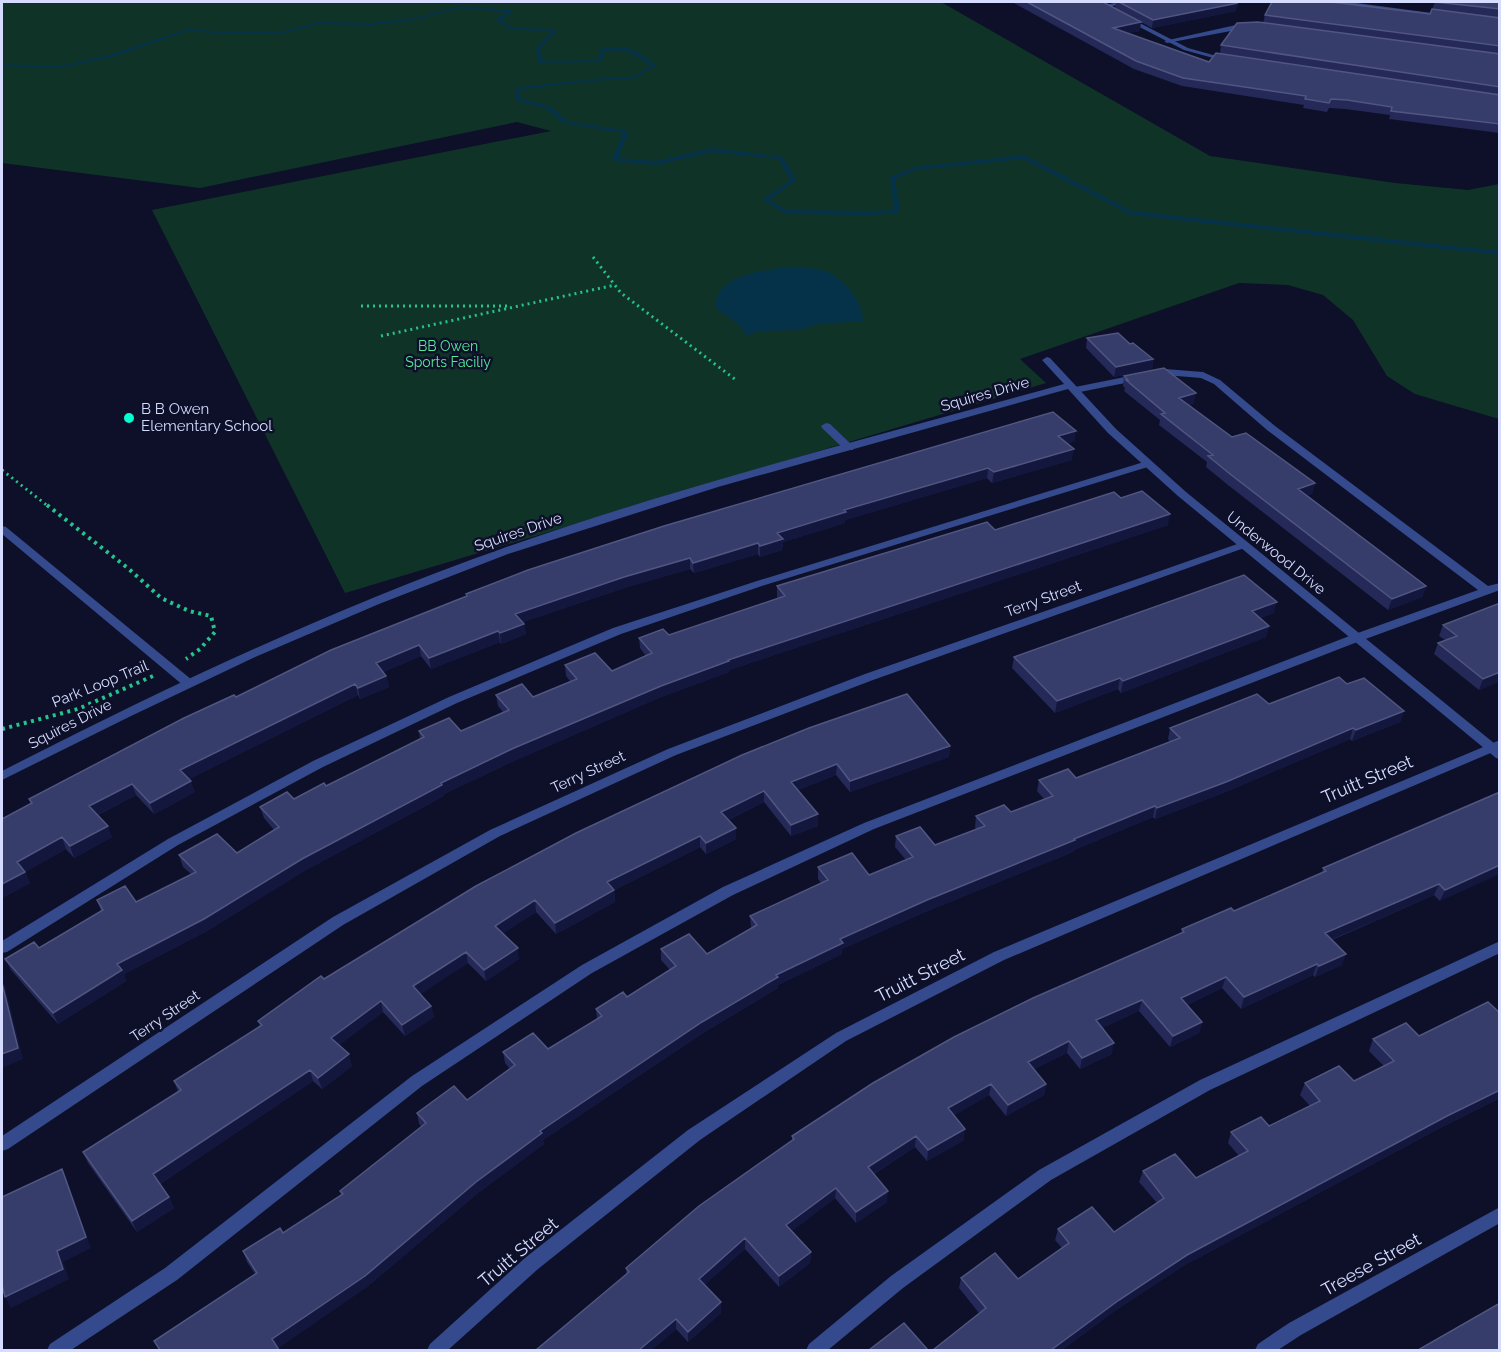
<svg xmlns="http://www.w3.org/2000/svg" width="1501" height="1352" font-family="Raleway,sans-serif">
	<rect width="100%" height="100%" fill="#0d1028"/>
	<!-- green -->
	<path fill="#103328" d="M2,2H941L1210,156L1395,183L1468,190L1499,184V419L1415,394L1387,376L1353,320L1323,295L1288,285L1239,283L1020,359L1046,383L345,593L152,210L551,131L517,122L200,188L2,163Z"/>
	<!-- water -->
	<path fill="#053249" d="M785,267C814,268 830,266 850,290C858,300 862,309 863,321L819,324L799,330L759,331L746,336C741,321 725,317 715,307C716,303 717,296 719,293C732,273 764,271 785,267Z"/>
	<g fill="none" stroke-linecap="round" stroke-linejoin="round">
		<!-- stream -->
		<path fill="#053249" fill-rule="evenodd" d="M460,6L512,10V12L501,20L511,27L556,30V32L540,49L543,61L598,60L600,49C625,44 638,49 656,66L633,79L589,81L519,90V98L551,107L567,121L628,131L629,132L618,158L656,161L712,148L783,157L796,180L769,200L787,210L868,211L894,210L890,177L915,167L1024,155L1132,211L1500,251V255L1131,215L1023,159L916,170L895,179L900,211L897,213L868,215L786,214L762,200L790,180L779,159L712,152L656,165L615,161L612,159L623,133L563,123L547,109L515,100V88L589,79L632,77L651,66C634,53 625,48 604,51L602,61L600,62L539,63L536,49L551,32L510,29L496,20L506,12L460,8L415,20L371,25L319,24L284,33L228,34L187,31L112,57L60,68L2,66V64L60,66L109,55L187,29L228,32L284,31L319,22L371,23L415,18Z"/>
		<!-- path-far1 -->
		<path stroke="#24c48c" stroke-width="3" stroke-dasharray="2 4" stroke-linecap="butt" d="M593,257L621,293L736,380
			M361,306H507
			M381,336L615,285
			M2,470L49,507"/>
		<!-- path -->
		<path stroke="#24c48c" stroke-width="4" stroke-dasharray="3 4.5" stroke-linecap="butt" d="M47,505L129,569L161,598L189,611L211,616L215,632L200,649L186,659
			M2,729L78,709L153,676"/>
		<!-- service -->
		<path fill="#344a8c" fill-rule="evenodd" d="M1236,25H1249L1252,27L1167,43L1164,41Z
			M1165,369L1203,372L1220,380L1275,426L1488,586L1500,583V590L1360,641L874,829L733,895L592,973L422,1086L177,1280L71,1350H47L50,1344L165,1268L412,1076L582,965L723,887L864,823L1352,635L1478,590L1267,430L1214,384L1201,378L1165,375L1075,393L1070,390L1075,387Z
			M826,423L830,424L853,446V450H845L822,428L821,426Z
			M1147,461L1151,462V466L765,585L621,634L457,703L323,767L178,845L7,952L2,953V941L168,839L313,761L449,697L613,628L757,581Z
			M2,526L6,527L192,680L194,683L192,686H184L2,534Z
			M1500,941V953L1210,1090L1051,1180L903,1288L828,1350H806L809,1344L891,1276L1039,1170L1200,1080Z"/>
		<!-- minor -->
		<path fill="#344a8c" fill-rule="evenodd" d="M1119,2H1130L1104,8L1101,6Z
			M1335,2H1349L1447,15L1444,17Z
			M1126,18H1130L1188,48L1231,60L1228,62L1184,50L1126,20Z
			M1243,542L1248,545L1247,547L873,680L676,755L500,836L343,925L8,1149L2,1151V1136L333,917L490,830L668,749L865,674Z
			M1500,740V749L1004,960L846,1041L700,1140L538,1269L448,1350H427L430,1344L526,1257L688,1130L836,1033L994,952Z
			M1500,1207V1223L1301,1335L1278,1350H1255L1258,1344L1289,1323Z"/>
		<!-- tertiary -->
		<path fill="#344a8c" fill-rule="evenodd" d="M1047,357L1050,358L1116,429L1186,492L1500,748V759L1496,758L1178,496L1108,433L1068,389L718,487L508,554L379,604L253,658L129,717L2,780V771C164,688 329,610 501,549C685,484 875,437 1064,384L1042,360Z"/>
	</g>
	<!-- wall -->
	<path fill="#242958" d="M1012,2H1103L1140,31L1127,33L1209,62L1220,53L1221,45L1263,23L1265,15L1430,14L1435,2H1500V133L1389,119L1390,115L1345,109L1329,108L1327,112L1303,108L1304,105L1182,86L1134,69Z
		M1116,2H1234L1236,11L1152,28L1115,8Z
		M1087,338L1130,344L1153,359L1152,369L1114,377L1086,348Z
		M1124,376L1194,403L1189,405L1232,437L1315,483L1312,494L1307,495L1426,586L1422,597L1388,610L1228,485L1206,467L1207,462L1159,425L1160,420L1124,391L1125,388L1123,386Z
		M1075,441L1067,444L1072,460L992,483L987,478L845,520V523L783,542L782,550L760,557L758,554L694,573L690,569L624,588L523,622L524,624L526,634L501,644L500,642L431,669L421,656L383,672L386,676L389,687L360,699L358,695L189,779L195,792L154,814L136,795L98,815L112,837L74,858L66,849L25,872L30,883L2,898L31,804L29,799L236,697L466,597V594Z
		M1121,498L1168,525L729,670V672L661,697L516,760L444,794V796L304,871L207,931L124,974L126,981L58,1024L11,970L5,959L39,948L101,911L97,900L136,902L191,874L183,867L179,855L237,853L274,830L264,818L260,807L294,799L326,786L420,739L419,731H461L503,712L498,706L496,695L533,697L570,681L566,676L565,665L612,671L646,656L640,648L639,638L669,635L778,598L777,597V586Z
		M1500,603V681L1479,690L1434,654L1438,643L1445,640L1439,636L1443,625Z
		M1274,613L1260,618L1269,626L1266,637L1121,693L1118,689L1055,713L1012,668L1014,657Z
		M1347,684L1404,711L1400,722L1352,741L1350,739L1223,793L1155,819L1153,817L1074,850L1073,852L925,912L842,949V954L778,985V988L703,1033L543,1140L544,1144L478,1193L368,1286L278,1348L279,1350H159L154,1341L255,1274L247,1262L243,1251L283,1233L341,1195L340,1191L422,1127L419,1124L417,1113L467,1100L510,1069L505,1063L503,1052L548,1049L597,1019L596,1009L627,997L670,970L661,960V949L707,954L751,928L750,916L821,883L818,879V867L869,875L906,860L895,847L896,836L935,845L976,829L975,827L976,816L1011,812L1044,799L1037,791L1039,780L1076,778L1170,742L1168,739L1170,728L1269,704Z
		M950,746L949,757L850,792L836,775L798,790L818,814V826L791,836L764,802L728,820L736,839L706,854L700,847L614,890L615,902L556,934L536,912L502,934L519,959L486,981L468,963L420,994L431,1006L434,1017L405,1036L383,1012L339,1045L352,1066L322,1089L313,1081L160,1184L169,1197L174,1208L137,1232L88,1163L83,1152L178,1092L174,1081L260,1026L258,1021L324,979L742,755Z
		M1500,792L1440,901L1434,895L1332,940L1342,965L1315,977L1313,975L1241,1009L1222,988L1187,1005L1202,1022L1199,1033L1170,1047L1139,1011L1102,1028L1112,1054L1080,1069L1067,1053L1034,1069L1046,1084L1044,1095L1006,1116L989,1095L954,1115L964,1140L927,1161L915,1147L874,1174L887,1202L856,1223L835,1198L792,1231L811,1252L810,1263L779,1287L745,1249L704,1285L721,1302V1313L688,1342L626,1275V1268L792,1140V1136L1181,933L1182,929L1234,911L1322,873L1323,868Z
		M1500,1013V1098L1442,1127L1183,1266L1116,1310L1062,1350H933L979,1313L959,1288L961,1278L1018,1279L1062,1248L1055,1240L1058,1229L1114,1232L1157,1203L1139,1182L1143,1171L1196,1178L1239,1156L1228,1143L1231,1132L1269,1126L1310,1106L1300,1095L1305,1083L1354,1081L1384,1066L1369,1051L1373,1039L1419,1036Z"/>
	<!-- shaded-wall -->
	<path fill="#13173d" d="M1238,3L1236,11L1152,28L1153,20Z
		M1141,22L1140,31L1111,36L1113,28Z
		M1153,359L1152,369L1114,377L1116,367Z
		M1196,393L1194,403L1177,408L1179,398Z
		M1076,431L1075,441L1057,447L1058,436Z
		M1074,449L1072,460L992,483L994,472Z
		M988,468L987,478L845,520V523L783,542L782,550L760,557V546L777,533L844,510Z
		M1315,483L1312,494L1296,499L1298,489Z
		M1170,514L1168,525L729,670V672L661,697L516,760L444,794V796L304,871L207,931L124,974L126,981L58,1024L53,1013L117,964L302,859L441,783L514,748L661,686L728,660Z
		M758,543V554L694,573L693,563Z
		M690,558V569L624,588L517,624L515,614L624,577Z
		M1426,586L1422,597L1388,610L1392,599Z
		M1277,602L1274,613L1249,622L1252,611Z
		M524,624L526,634L501,644L500,633Z
		M1269,626L1266,637L1121,693L1123,681Z
		M498,631L500,642L431,669L429,658Z
		M419,645L421,656L378,674L376,663Z
		M1500,672V681L1479,690L1483,679Z
		M386,676L389,687L360,699L358,688Z
		M1120,678L1118,689L1055,713L1057,701Z
		M355,684L358,695L184,782L180,770Z
		M1404,711L1400,722L1352,741L1356,730Z
		M1353,728L1350,739L1223,793L1155,819L1157,808Z
		M950,746L949,757L850,792V781Z
		M837,764L836,775L791,793V782Z
		M191,781L195,792L154,814L150,803Z
		M132,784L136,795L93,817L89,806Z
		M764,791V802L721,823V812Z
		M1155,806L1153,817L1074,850L1073,852L925,912L842,949V954L778,985V988L703,1033L543,1140L544,1144L478,1193L368,1286L276,1350L272,1339L476,1182L540,1131L702,1022L776,975L840,939L927,900Z
		M818,814V826L791,836V825Z
		M108,826L112,837L74,858L70,846Z
		M736,828V839L706,854V843Z
		M700,836V847L608,893L607,882Z
		M62,837L66,849L25,872L30,883L2,898V884L17,862Z
		M1500,865V874L1440,901L1445,890Z
		M1439,884L1434,895L1321,944L1325,933Z
		M614,890L615,902L556,934L555,923Z
		M535,900L536,912L496,938L495,926Z
		M518,948L519,959L486,981L484,970Z
		M466,952L468,963L415,998L413,986Z
		M1346,954L1342,965L1315,977L1319,966Z
		M1317,964L1313,975L1241,1009L1244,997Z
		M1226,977L1222,988L1178,1009L1181,998Z
		M2,979L5,986L23,1059L2,1068Z
		M1142,1000L1139,1011L1094,1032L1096,1020Z
		M381,1001L383,1012L334,1049L331,1038Z
		M431,1006L434,1017L405,1036L402,1025Z
		M1202,1022L1199,1033L1170,1047L1173,1036Z
		M1069,1041L1067,1053L1026,1073L1028,1062Z
		M1114,1043L1112,1054L1080,1069L1082,1058Z
		M349,1054L352,1066L322,1089L318,1078Z
		M310,1070L313,1081L158,1185L153,1174Z
		M991,1084L989,1095L947,1120L948,1108Z
		M1046,1084L1044,1095L1006,1116L1008,1105Z
		M1500,1090V1098L1442,1127L1183,1266L1116,1310L1062,1350H1051L1119,1300L1187,1255L1447,1116Z
		M965,1129L964,1140L927,1161L928,1150Z
		M916,1136L915,1147L867,1178L868,1167Z
		M62,1169L67,1180L91,1248L63,1262L69,1279L11,1308L5,1297L57,1251Z
		M836,1188L835,1198L786,1236V1225Z
		M888,1191L887,1202L856,1223V1212Z
		M169,1197L174,1208L137,1232L132,1221Z
		M745,1238V1249L699,1290V1279Z
		M811,1252L810,1263L779,1287V1276Z
		M721,1302V1313L688,1342V1332Z
		M676,1319V1330L652,1350H639Z"/>
	<!-- building -->
	<path fill="#373d6a" stroke="#505681" stroke-width="1.5" d="M1027,2H1103L1141,22L1113,28L1209,62L1216,53L1500,95V124L1391,111L1392,107L1347,100L1331,99L1329,103L1305,99L1306,96L1183,78L1136,61Z
		M1119,2H1234L1238,3L1153,20Z
		M1272,2H1331L1430,14L1432,9L1500,18V46L1265,15Z
		M1435,2H1500V9Z
		M1258,22L1500,54V87L1221,45L1237,23Z
		M1118,333L1130,344L1133,343L1153,359L1116,367L1087,338Z
		M1164,368L1196,393L1179,398L1232,437L1246,433L1315,483L1298,489L1426,586L1392,599L1230,474L1208,456L1213,455L1161,414L1165,413L1126,380H1128L1124,376Z
		M1053,412L1076,431L1058,436L1074,449L994,472L988,468L844,510L846,512L777,533L783,539L760,546L758,543L693,563L690,558L624,577L515,614L524,624L500,633L498,631L429,658L419,645L376,663L386,676L358,688L355,684L180,770L191,781L150,803L132,784L89,806L108,826L70,846L62,837L17,862L25,872L2,884V819L32,803L29,799L184,718L234,695L236,697L331,650L467,596L466,594L528,570L664,526Z
		M1142,491L1170,514L728,660L729,661L661,686L514,748L441,783L442,785L302,859L204,919L117,964L122,970L53,1013L5,959L34,942L39,948L103,910L97,900L125,886L136,902L196,872L179,855L217,834L237,853L279,827L260,807L287,792L294,799L324,783L326,786L424,737L419,731L449,718L461,731L509,710L496,695L522,684L533,697L577,679L565,665L595,653L612,671L652,653L639,638L663,629L669,635L785,596L777,586L987,522L995,530L1114,492L1121,498Z
		M1244,575L1277,602L1252,611L1269,626L1123,681L1120,678L1057,701L1014,657Z
		M1500,603V672L1483,679L1438,643L1457,636L1443,625Z
		M1339,677L1347,684L1364,678L1404,711L1356,730L1353,728L1226,782L1157,808L1155,806L1074,839L1075,840L927,900L840,939L843,943L776,975L778,977L702,1022L540,1131L542,1133L476,1182L365,1276L272,1339L279,1350H160L154,1341L257,1273L243,1251L280,1228L283,1233L343,1194L340,1191L426,1123L417,1113L454,1086L467,1100L515,1065L503,1052L533,1033L548,1049L602,1016L596,1009L623,992L627,997L676,966L661,949L689,934L707,954L757,925L750,916L828,880L818,867L852,853L869,875L913,857L896,836L920,827L935,845L985,826L976,816L1004,805L1011,812L1053,796L1039,780L1068,769L1076,778L1180,738L1170,728L1257,694L1269,704Z
		M907,694L950,746L850,781L837,764L791,782L818,814L791,825L764,791L721,812L736,828L706,843L700,836L607,882L614,890L555,923L535,900L495,926L518,948L484,970L466,952L413,986L431,1006L402,1025L381,1001L331,1038L349,1054L318,1078L310,1070L153,1174L169,1197L132,1221L83,1152L181,1090L174,1081L262,1025L258,1021L321,976L324,979L476,886L576,833L742,755L809,728Z
		M1500,792V865L1445,890L1439,884L1325,933L1346,954L1319,966L1317,964L1244,997L1226,977L1181,998L1202,1022L1173,1036L1142,1000L1096,1020L1114,1043L1082,1058L1069,1041L1028,1062L1046,1084L1008,1105L991,1084L948,1108L965,1129L928,1150L916,1136L868,1167L888,1191L856,1212L836,1188L786,1225L811,1252L779,1276L745,1238L699,1279L721,1302L688,1332L676,1319L639,1350H536L629,1272L626,1268L699,1206L794,1139L792,1136L873,1083L954,1037L1033,998L1184,932L1182,929L1231,908L1234,911L1326,871L1323,868Z
		M2,983L18,1048L2,1054Z
		M1488,1002L1500,1013V1090L1447,1116L1187,1255L1119,1300L1051,1350H933L986,1308L961,1278L995,1253L1018,1279L1069,1243L1058,1229L1092,1207L1114,1232L1164,1198L1143,1171L1175,1154L1196,1178L1248,1151L1231,1132L1261,1117L1269,1126L1320,1101L1305,1083L1339,1066L1354,1081L1394,1061L1373,1039L1406,1023L1419,1036Z
		M62,1169L86,1237L57,1251L63,1269L5,1297L2,1285V1197Z
		M1500,1303V1350H1418Z
		M904,1323L928,1350H869Z"/>
	<!-- markers -->
	<circle fill="#01ffcf" stroke="#0d1028" stroke-width="2" cx="129" cy="418" r="6"/>
	<g text-anchor="middle" dominant-baseline="central" stroke-width="5" stroke-linejoin="round" paint-order="stroke">
		<!-- far-park labels -->
		<g font-size="14" fill="#55eb9a" stroke="#0d1028">
			<text x="448" y="346">BB Owen<tspan x="448" dy="16">Sports Faciliy</tspan></text>
		</g>
		<!-- street labels -->
		<g font-size="15" fill="#d5dcff" stroke="#0d1028">
			<text transform="translate(985 394) rotate(-16)">Squires Drive</text>
			<text transform="translate(518 532) rotate(-19)">Squires Drive</text>
			<text transform="translate(1276 553) rotate(39)">Underwood Drive</text>
			<text transform="translate(1043 599) rotate(-20)">Terry Street</text>
			<text transform="translate(100 684) rotate(-22)">Park Loop Trail</text>
			<text transform="translate(70 724) rotate(-27)">Squires Drive</text>
			<text transform="translate(588 772) rotate(-25)">Terry Street</text>
			<text transform="translate(165 1016) rotate(-34)">Terry Street</text>
		</g>
		<!-- poi labels -->
		<g font-size="15" fill="#d5dcff" stroke="#0d1028" text-anchor="start">
			<text x="141" y="409">B B Owen<tspan x="141" dy="17">Elementary School</tspan></text>
		</g>
		<!-- near-street labels -->
		<g font-size="18" fill="#d5dcff" stroke="#0d1028">
			<text transform="translate(1367 779) rotate(-23)">Truitt Street</text>
			<text transform="translate(920 975) rotate(-27)">Truitt Street</text>
			<text transform="translate(518 1252) rotate(-40)">Truitt Street</text>
			<text transform="translate(1371 1264) rotate(-29)">Treese Street</text>
		</g>
	</g>
	<!-- border -->
	<rect width="1501" height="1352" fill="none" stroke="#d5dcff" stroke-width="6"/>
</svg>
